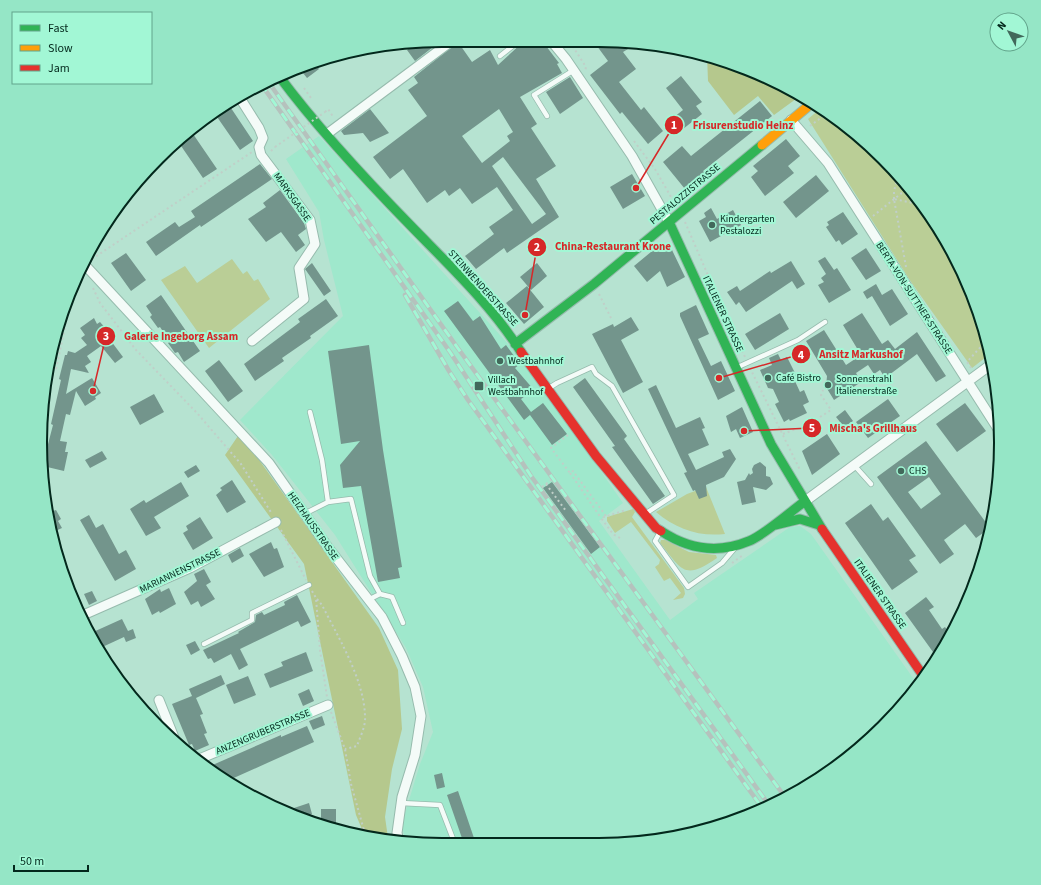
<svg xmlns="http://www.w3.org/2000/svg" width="1041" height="885" font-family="'Source Sans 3',sans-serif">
	<rect width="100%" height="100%" fill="#b6e3d1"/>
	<!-- built -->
	<path fill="#9fe8cc" d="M319,136L510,346L546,393L623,503L599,521L670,620L698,599L694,593L790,527L800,526L811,534L918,685L883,727L822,777L752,814L677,837L599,845L416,844L405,842L402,823L420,764L433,732L423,687L406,648L335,535L272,455L240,420L343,316L324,240L319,212L286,159Z"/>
	<!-- green -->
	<path fill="#bace96" d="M820,109C887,150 937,216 970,288C979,308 984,333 990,354L972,368L911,282L808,119Z
		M232,259L243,274L247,271L254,281L258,279L270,299L209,348L161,280L185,266L197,283Z
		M706,487L725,534C699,537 676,529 656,512L687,494Z
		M633,509L635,512L632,517L684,588L685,594L683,598L673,600L681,593L670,578L664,581L655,567L659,564L660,560L631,522L615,533L607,521V517Z
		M661,540H665L689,552L716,555L717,558C684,581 682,570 660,543Z"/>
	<!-- forest -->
	<path fill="#b5c88d" d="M707,55L776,81L800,96L774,115L758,96L734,115L708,81Z
		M240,433L379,628L398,670L402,729L392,769L385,817L388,838L364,834L356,815L304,564L225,455Z"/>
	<!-- building -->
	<path fill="#73958c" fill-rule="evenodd" d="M442,40L415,61L407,50L415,44Z
		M524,41L543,42L559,63L557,64L562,73L520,97L537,124L531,128L556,166L536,179L559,217L507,253L504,248L476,269L465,256L494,234L489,227L513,210L497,187L472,204L460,188L449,196L445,190L427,203L403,169L390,179L373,157L427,116L408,90L418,83L414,77L458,42L472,62L490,50L498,65ZM499,109L513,132L507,136L510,141L482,163L462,136ZM503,157L546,214L532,224L492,166Z
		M594,42L623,43L628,49L623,52L636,69L619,82L641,110L644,107L663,131L648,144L622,112L620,114L590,75L608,61Z
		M315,63L319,69L307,78L299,68Z
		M681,76L702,102L696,106L702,114L683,129L674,117L683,110L666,88Z
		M570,77L583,98L560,114L546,92Z
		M760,101L772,116L703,171L705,173L685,189L663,162L682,146L691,156Z
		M229,105L253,141L240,150L215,114Z
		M370,109L389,133L370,142L363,133L344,135L341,131Z
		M191,131L217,169L203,178L177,140Z
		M786,139L800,156L788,166L794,173L765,196L751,177L758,171L753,166Z
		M260,164L272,179L201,227L200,225L156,256L146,242L175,222L179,227L195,217L191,211Z
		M632,174L645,196L623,209L610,187Z
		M816,175L829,191L796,218L783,202Z
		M280,190L304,223L306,229L298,235L305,245L296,252L281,232L266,242L248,219L266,207L263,203Z
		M711,208L717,219L733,210L741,225L710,242L699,221L706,217L704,213Z
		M843,212L858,234L842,245L839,240L836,242L826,227L829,225L827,222Z
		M657,247L672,250L685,277L667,287L660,271L647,282L634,266Z
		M866,248L881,271L866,280L851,258Z
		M126,253L146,280L131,291L111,263Z
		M825,257L834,270L837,268L851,290L829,303L818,285L824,282L821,278L826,274L818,261Z
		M791,261L805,284L797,289L792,281L746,312L739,302L736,305L727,292L737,286L740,291L770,271L771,273Z
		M312,263L331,291L324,296L305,269Z
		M537,263L547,276L531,290L520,277Z
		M876,284L882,295L892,289L908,314L890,326L872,296L867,299L863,292Z
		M527,286L544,307L524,324L506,303Z
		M161,295L200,351L184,362L178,352L175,353L168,343L170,342L160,327L158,328L150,317L152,315L146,306Z
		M326,299L338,316L310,336L311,338L282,358L284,361L255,381L244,364L300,322L298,319Z
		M458,301L473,321L480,316L501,349L506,345L520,364L515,368L534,390L521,399L531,412L543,403L567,434L552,445L530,415L524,420L444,311Z
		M696,305L709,334L698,339L711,366L721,361L735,391L718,400L680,316V313Z
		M780,313L789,329L755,350L745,334Z
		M862,313L882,344L888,340L895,349L917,332L946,376L936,382L917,354L885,378L880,370L874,374L868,365L856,373L861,382L834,400L826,387L827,376L806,341L824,330L846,365L861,355L843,325Z
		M631,317L639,330L621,340L643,382L623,393L592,334L613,324L614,327Z
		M94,318L97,324L100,322L108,331L105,333L123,357L115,363L101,346L87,356L91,362L85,366L89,373L71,369L66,394L92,378L101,393L95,397L96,399L85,406L76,391L70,415L66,414L60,441L67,442L65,452H68L64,471L43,466V447L47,448L53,425L51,424L61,380L59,379L65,355H67L68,351L75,353L87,345L81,338L85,335L80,328Z
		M369,345L383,450L402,567L398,568L400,578L378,582L361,486L343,488L340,465L360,441L341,444L328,351Z
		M778,354L781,360L787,357L796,375L794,379L800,392L804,390L809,402L803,405L807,413L790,421L789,419L784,422L775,404L779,402L773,389L768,388L760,370L772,365L769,358Z
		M219,360L243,391L228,402L205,371Z
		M585,378L627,436L624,439L665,496L653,504L612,447L615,446L573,387Z
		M656,385L676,428L700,417L705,428L702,429L709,445L688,454L696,470L724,457L722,452L730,449L736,459L724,477L706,485L707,496L699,499L695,490L693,491L684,473L687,472L648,389Z
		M154,394L164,412L140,425L130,407Z
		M888,399L900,416L868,438L856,422Z
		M965,403L986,431L957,452L936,424Z
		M742,407L753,432L740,438L736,429L731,432L726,416Z
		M845,410L853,421L844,427L836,417Z
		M827,434L840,454L812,475L802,451Z
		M926,441L990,528L976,538L965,524L944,540L954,554L940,564L877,477ZM929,477L941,494L921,509L908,492Z
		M102,451L107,459L90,468L85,460Z
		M760,462L766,467V476L770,477L773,484L766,490L753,487L756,502L742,505L737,482L745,480L749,473L750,475L753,473L752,469L754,465Z
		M196,465L200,471L188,478L184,472Z
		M232,480L246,502L227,513L216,495L222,490L220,488Z
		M181,482L189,496L154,517L161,528L146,536L130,509L144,500L146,503Z
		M552,482L600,547L591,554L543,488Z
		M49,504L53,511L56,510L61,519L58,521L62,528L53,532L46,505Z
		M871,504L883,521L888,517L916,556L909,560L918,572L892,590L845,523Z
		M89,515L96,528L103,524L119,554L126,550L136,569L115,581L80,520Z
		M200,517L213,538L193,550L183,533L188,530L186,526Z
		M271,542L274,549L277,548L284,567L264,577L249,554Z
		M240,548L244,556L232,563L228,555Z
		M204,569L211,582L206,585L215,599L201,607L198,601L191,605L184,592L197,581L194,574Z
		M169,588L176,604L160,613L159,611L152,615L145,599L160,589L161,592Z
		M92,591L97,601L89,605L84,594Z
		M297,595L311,622L301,627L298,621L240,649L248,665L239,670L231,654L214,663L211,658L208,659L203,650L239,633L238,632L255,622L256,615L262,612L264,615L285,605L284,602Z
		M926,597L934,607L929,610L942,629L945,627L950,634L946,643L933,652L905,613Z
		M122,619L128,631L133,629L136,638L126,642L124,637L98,649L91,633Z
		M195,641L200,650L191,655L186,645Z
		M306,652L313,671L270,688L264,674L283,666L281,662Z
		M221,675L225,684L196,698L203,714L200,715L207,733L204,734L209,745L195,751L192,744L189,745L172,704L192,696L189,689Z
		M248,676L256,695L234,704L226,685Z
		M309,689L314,701L303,706L298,694Z
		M322,716L325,725L313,730L309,721Z
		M307,726L314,742L227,781L208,767L281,735V737Z
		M442,773L445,787L437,789L434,775Z
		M458,791L476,844H464L447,795Z
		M309,803L312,814L299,817L285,811Z
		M321,809H336V827L321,825Z"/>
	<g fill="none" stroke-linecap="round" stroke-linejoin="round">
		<defs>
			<path id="lane" d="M632,43L636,45L640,43
				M500,56L519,41
				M547,116L534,95L574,70
				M738,367L798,340L825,322
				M549,388L557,383L592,367L596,374L612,386L674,495L645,514
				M310,412L322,460L328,502
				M854,465L871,484
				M304,514L328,502L351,499L370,576L380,594L368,600
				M660,532L655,541L688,587L722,563L734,549
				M380,594L392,597L403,623
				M204,644L252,620V613L309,585
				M401,803L440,805L455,844"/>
			<path id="street" d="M552,42L566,59L632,156L669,222
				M240,98L259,128L263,138L259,147L261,155L310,220L315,244L299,268L304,299L252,341
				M791,120L828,163L1000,432
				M327,134L453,40
				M84,264L269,463L327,546L382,617L402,656L415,687L421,716L415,755L402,797L397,833L399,841
				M43,398L48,374
				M804,502L993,363
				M81,616L190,568L276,522
				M159,700L177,745
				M197,760L328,705"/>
			<path id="fast" d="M279,76C319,130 366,180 413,228C451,267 492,306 521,352
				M669,222L771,444L822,529
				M515,344L594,284L762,145
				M775,525L800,519L819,525
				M661,531C688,549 718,554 749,541C763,536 790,512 804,502"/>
			<path id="slow" d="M762,145L812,103"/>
			<path id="jam" d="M521,352L596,456L656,528L661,531
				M822,529L924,677"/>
		</defs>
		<!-- lane casing -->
		<use href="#lane" stroke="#96bbad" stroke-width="6"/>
		<!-- street casing -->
		<use href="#street" stroke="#96bbad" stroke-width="11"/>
		<!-- fast casing -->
		<use href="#fast" stroke="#96bbad" stroke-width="11"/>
		<!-- slow casing -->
		<use href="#slow" stroke="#96bbad" stroke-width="11"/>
		<!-- jam casing -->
		<use href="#jam" stroke="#96bbad" stroke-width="11"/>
		<!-- path -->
		<path stroke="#c0cfc8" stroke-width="2" stroke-dasharray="2 3" stroke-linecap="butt" d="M570,42L586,67L585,72
			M304,88L311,98
			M325,112L328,109L334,118
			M810,126L827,113
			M634,141L655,169L675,204
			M271,151L275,147
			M894,199V191L898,176
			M873,216L908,188
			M685,222L723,310
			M92,259L252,152
			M906,267L894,199L913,203L928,213
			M93,288L100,303L136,350L197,413L241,464L272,514
			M599,294L611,318
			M740,346L745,357
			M750,368L800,470
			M971,368L967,362L986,341
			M56,369L75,280
			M820,417L831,410L821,395L823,390
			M43,431L49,405
			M783,434L796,429
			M568,435L551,448L570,473L573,471L606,516
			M570,473L601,518
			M546,484L566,511
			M542,487L551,480
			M281,530L306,580
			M620,538L613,534L601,518L626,510
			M732,563L743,555
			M312,591L316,598L320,650L327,697
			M317,599L322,605C338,637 364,679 365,716C366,726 360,737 357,746L345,749
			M331,712L345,749L351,784L365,834
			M348,831L363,828"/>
		<!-- lane -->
		<use href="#lane" stroke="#f4fbf8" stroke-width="4.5"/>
		<!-- street -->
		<use href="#street" stroke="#f4fbf8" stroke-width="9"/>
		<!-- fast -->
		<use href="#fast" stroke="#30b455" stroke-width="9"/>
		<!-- slow -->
		<use href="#slow" stroke="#ff9f0a" stroke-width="9"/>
		<!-- jam -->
		<use href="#jam" stroke="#e5322d" stroke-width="9"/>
		<defs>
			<path id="rail" d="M267,80L457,347L785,797
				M261,84L450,352L531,476L769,805
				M405,295L449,371L468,400L763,809"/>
		</defs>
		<!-- rail casing -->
		<use href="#rail" stroke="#b5c2bd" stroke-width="4.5"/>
		<!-- rail -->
		<use href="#rail" stroke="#a2f7d5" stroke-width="3" stroke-dasharray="9" stroke-linecap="butt"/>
		<!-- path-bridge -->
		<path stroke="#c0cfc8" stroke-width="2" stroke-dasharray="2 3" stroke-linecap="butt" d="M275,147L325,112"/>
	</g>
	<!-- markers -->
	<g fill="#42695b" stroke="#a2f7d5" stroke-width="1.5">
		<circle cx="712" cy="225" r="4"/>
		<circle cx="500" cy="361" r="4"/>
		<circle cx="768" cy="378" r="4"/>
		<circle cx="828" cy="385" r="4"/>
		<rect x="474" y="381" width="10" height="10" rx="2"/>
		<circle cx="901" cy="471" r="4"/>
	</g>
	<g text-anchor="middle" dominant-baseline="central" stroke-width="4" stroke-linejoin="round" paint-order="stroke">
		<!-- street labels -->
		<g font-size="10" fill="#03281c" stroke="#a2f7d5">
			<text transform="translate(685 194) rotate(-40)">PESTALOZZISTRASSE</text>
			<text transform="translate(292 197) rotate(55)">MARKSGASSE</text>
			<text transform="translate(483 288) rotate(48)">STEINWENDERSTRASSE</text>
			<text transform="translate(914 298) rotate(57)">BERTA-VON-SUTTNER-STRASSE</text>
			<text transform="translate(723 314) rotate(65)">ITALIENER STRASSE</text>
			<text transform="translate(313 526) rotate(55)">HEIZHAUSSTRASSE</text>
			<text transform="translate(180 571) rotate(-26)">MARIANNENSTRASSE</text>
			<text transform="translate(880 594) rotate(55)">ITALIENER STRASSE</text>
			<text transform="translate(263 732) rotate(-23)">ANZENGRUBERSTRASSE</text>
		</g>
		<!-- poi labels -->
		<g font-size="10" fill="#03281c" stroke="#a2f7d5" text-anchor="start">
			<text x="720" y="219">Kindergarten<tspan x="720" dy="12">Pestalozzi</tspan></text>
			<text x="508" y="361">Westbahnhof</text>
			<text x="776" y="378">Café Bistro</text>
			<text x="836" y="379">Sonnenstrahl<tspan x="836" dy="12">Italienerstraße</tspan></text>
			<text x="488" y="380">Villach<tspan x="488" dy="12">Westbahnhof</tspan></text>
			<text x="909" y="471">CHS</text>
		</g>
	</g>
	<!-- crop -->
	<path d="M0 0H1041V885H0ZM442 47H599A395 395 0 0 1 994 442V443A395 395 0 0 1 599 838H442A395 395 0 0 1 47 443V442A395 395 0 0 1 442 47Z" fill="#95e6c6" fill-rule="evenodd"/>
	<path fill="none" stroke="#03281c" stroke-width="2" d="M442 47H599A395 395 0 0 1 994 442V443A395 395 0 0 1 599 838H442A395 395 0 0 1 47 443V442A395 395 0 0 1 442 47Z"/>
	<!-- callouts -->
	<path fill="none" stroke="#d62828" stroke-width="1.5" d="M636 188L674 125M525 315L537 247M93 391L106 336M719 378L801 354M744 431L812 428"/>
	<g fill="#d62828" stroke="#a2f7d5" stroke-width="1.5">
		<circle cx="636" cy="188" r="4"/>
		<circle cx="525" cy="315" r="4"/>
		<circle cx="93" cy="391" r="4"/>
		<circle cx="719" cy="378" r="4"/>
		<circle cx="744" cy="431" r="4"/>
		<circle cx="674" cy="125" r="10"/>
		<circle cx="537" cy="247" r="10"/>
		<circle cx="106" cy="336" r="10"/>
		<circle cx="801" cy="354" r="10"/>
		<circle cx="812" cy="428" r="10"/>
	</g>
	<g font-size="12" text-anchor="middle" font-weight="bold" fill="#fff">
		<text x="674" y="129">1</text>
		<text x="537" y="251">2</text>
		<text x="106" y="340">3</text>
		<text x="801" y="359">4</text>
		<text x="812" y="432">5</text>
	</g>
	<g font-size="11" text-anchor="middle" font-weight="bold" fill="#d62828" stroke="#a2f7d5" stroke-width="4" stroke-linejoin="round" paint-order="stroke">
		<text x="743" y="129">Frisurenstudio Heinz</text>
		<text x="613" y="250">China-Restaurant Krone</text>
		<text x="181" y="340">Galerie Ingeborg Assam</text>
		<text x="861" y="358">Ansitz Markushof</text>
		<text x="873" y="432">Mischa's Grillhaus</text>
	</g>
	<!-- legend -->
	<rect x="12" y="12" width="140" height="72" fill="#a2f7d5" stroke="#62a48b"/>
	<rect x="20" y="25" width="20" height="6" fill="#30b455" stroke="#62a48b"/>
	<text x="48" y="32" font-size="12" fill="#03281c">Fast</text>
	<rect x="20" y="45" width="20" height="6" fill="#ff9f0a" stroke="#62a48b"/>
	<text x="48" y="52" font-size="12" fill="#03281c">Slow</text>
	<rect x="20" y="65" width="20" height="6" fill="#e5322d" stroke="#62a48b"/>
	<text x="48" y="72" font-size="12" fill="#03281c">Jam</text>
	<!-- north arrow -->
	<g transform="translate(1009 32) rotate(311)"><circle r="19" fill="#a2f7d5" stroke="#62a48b"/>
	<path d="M0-3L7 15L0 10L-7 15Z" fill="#42695b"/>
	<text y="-6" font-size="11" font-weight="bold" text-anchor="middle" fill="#03281c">N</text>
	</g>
	<!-- scale -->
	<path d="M14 865v6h74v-6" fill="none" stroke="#03281c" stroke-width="2"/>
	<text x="20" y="865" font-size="12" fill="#03281c" stroke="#a2f7d5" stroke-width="3" paint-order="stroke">50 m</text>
</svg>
